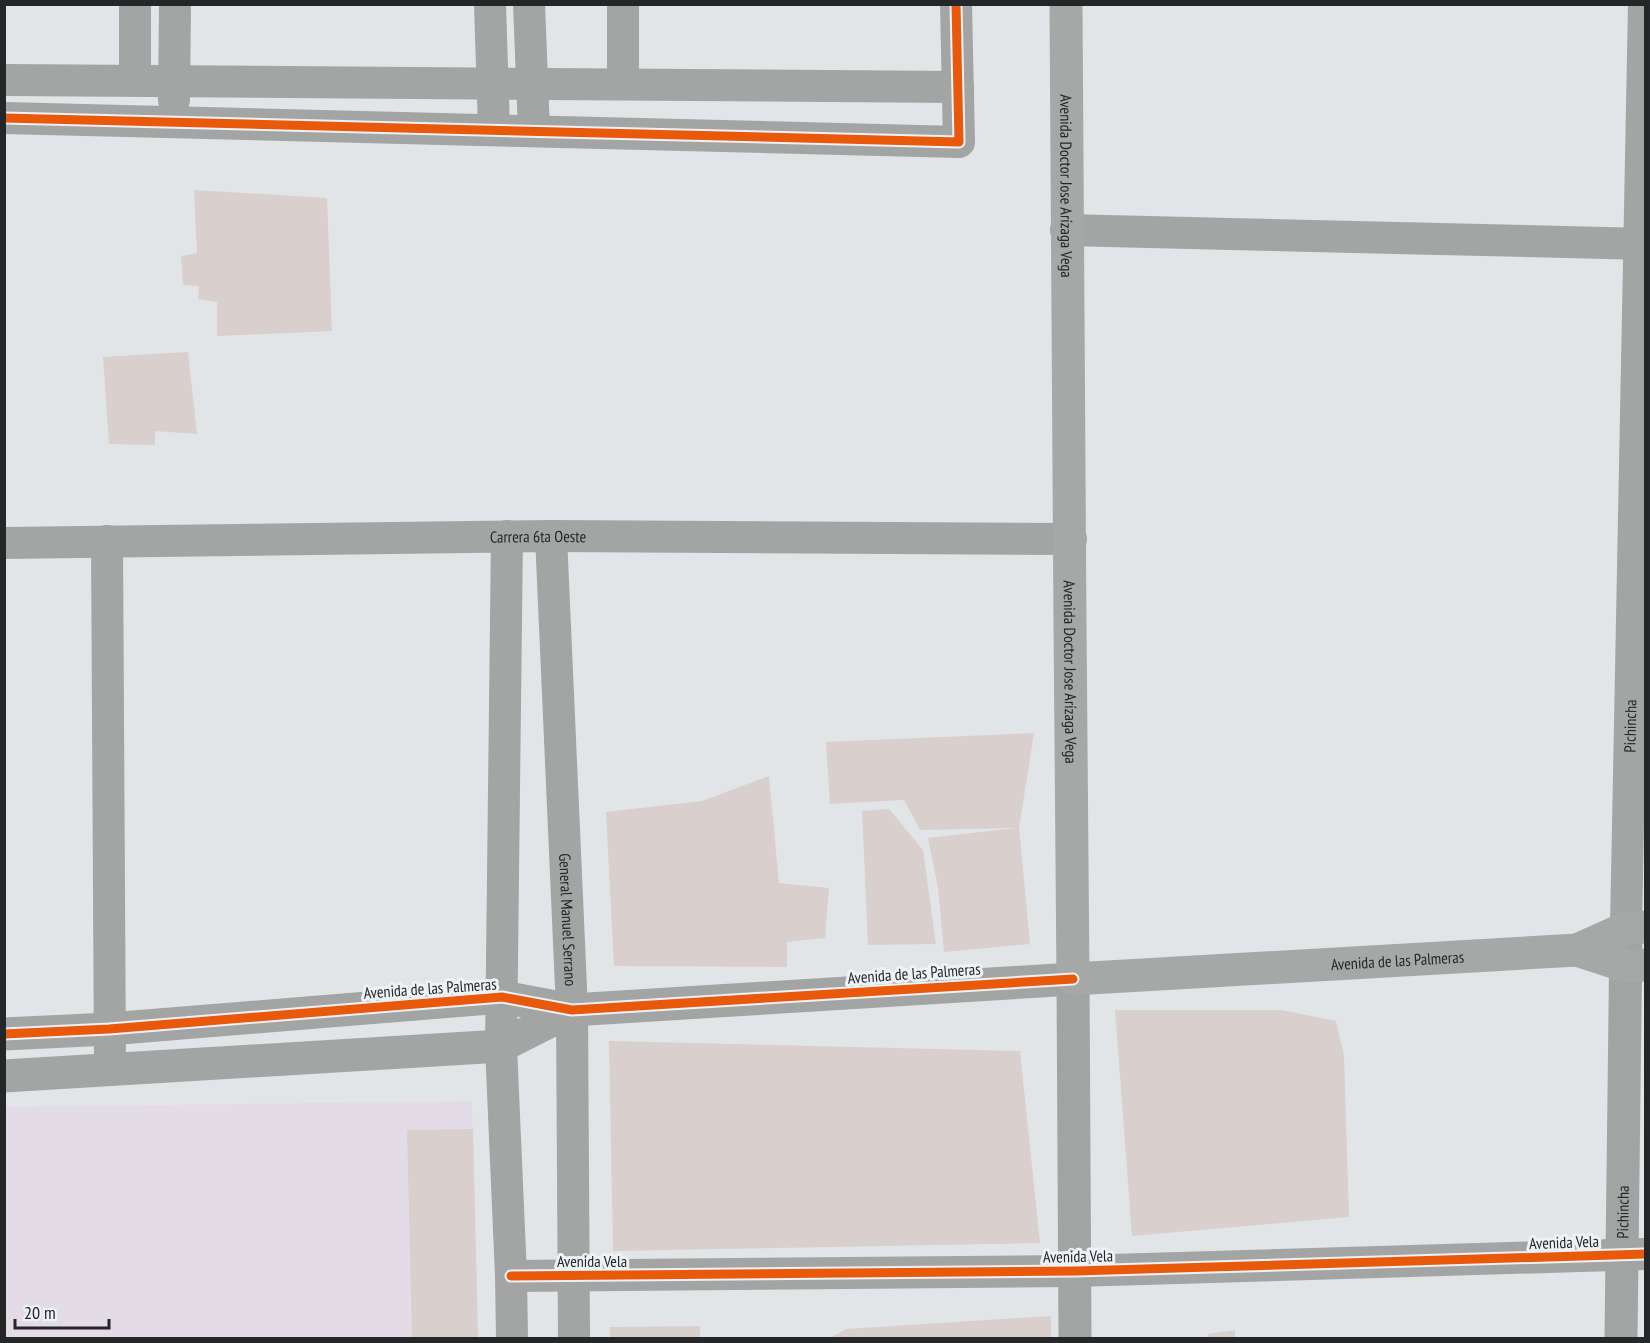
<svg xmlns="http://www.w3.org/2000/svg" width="1650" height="1343" font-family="'PT Sans Narrow',sans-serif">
	<rect width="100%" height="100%" fill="#e2e5e7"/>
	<!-- education -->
	<path fill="#e3dce7" d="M472,1101L478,1338H5L4,1107Z"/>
	<!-- building -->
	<path fill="#d9cfcc" d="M194,190L327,198L332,331L217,336V302L198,299L199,286L183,285L181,256L197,253Z
		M188,352L197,434L155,431V445L109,444L103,357Z
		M1034,733L1019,828L1030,944L944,952L938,888L928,838L1016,828L920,830L904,800L830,804L826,742Z
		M769,776L779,883L829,888L825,938L787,942V967L614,966L606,812L702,801Z
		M889,809L923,850L936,944L868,945L862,811Z
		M1115,1010H1282L1336,1021L1344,1056L1349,1217L1132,1236Z
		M609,1041L1020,1051L1040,1243L613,1251Z
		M473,1129L478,1338H412L407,1130Z
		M1051,1316V1338H830L846,1329Z
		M700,1326V1338H610V1327Z
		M1235,1330V1338H1208V1334Z"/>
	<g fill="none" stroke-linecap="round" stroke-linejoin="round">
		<!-- minor -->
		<g stroke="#a3a4a4" stroke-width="32">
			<path d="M135,4V81"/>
			<path d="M490,4L494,130"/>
			<path d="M529,4L534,131"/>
			<path d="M4,80L958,87"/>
			<path d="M623,84V4"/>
			<path d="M174,100L175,4"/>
			<path d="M4,118L959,142L956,4"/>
			<path d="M1066,230L1646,244"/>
			<path d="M507,536L501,1046L511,1276L512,1338"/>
			<path id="s1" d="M551,536L572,1010L574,1338"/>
			<path d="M107,541L110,1069"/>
			<path id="s2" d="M4,543L551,536L1071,539"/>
			<path id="s3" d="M1626,928L1644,4"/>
			<path d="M511,1276L1076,1271L1646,1254"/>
		</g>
		<!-- tertiary -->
		<path stroke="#a3a4a4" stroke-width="33" d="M4,1034L109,1029L502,997L572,1010L1073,979
			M4,1076L501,1046L572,1010"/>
		<!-- secondary -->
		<g stroke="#a2a4a4" stroke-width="33">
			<path d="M1073,979L1075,1338"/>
			<path id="s4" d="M1621,1338L1626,928"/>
		</g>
		<!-- primary -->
		<g stroke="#a6a7a7" stroke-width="33">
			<path id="s5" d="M1066,4C1066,329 1071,654 1073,979L1577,950L1626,928L1646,927"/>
			<path d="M1577,950L1626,966L1646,965"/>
		</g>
		<defs>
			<path id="cycleway" d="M4,118L959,142L956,4
				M4,1034L109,1029L502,997L572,1010L1073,979
				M511,1276L1076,1271L1646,1254"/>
		</defs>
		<!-- cycleway casing -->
		<use href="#cycleway" stroke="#edf2f6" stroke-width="13"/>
		<!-- cycleway -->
		<use href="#cycleway" stroke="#e8590c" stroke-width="9"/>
	</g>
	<g text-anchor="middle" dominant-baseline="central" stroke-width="6" stroke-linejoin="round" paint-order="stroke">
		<!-- street labels -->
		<g font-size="16" fill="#242628" stroke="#edf2f6">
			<text stroke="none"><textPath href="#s5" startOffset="182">Avenida Doctor Jose Arízaga Vega</textPath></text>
			<text stroke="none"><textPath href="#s2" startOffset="534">Carrera 6ta Oeste</textPath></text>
			<text stroke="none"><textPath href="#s5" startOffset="668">Avenida Doctor Jose Arízaga Vega</textPath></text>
			<text stroke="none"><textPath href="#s3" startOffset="202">Pichincha</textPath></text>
			<text stroke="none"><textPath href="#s1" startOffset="384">General Manuel Serrano</textPath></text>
			<text stroke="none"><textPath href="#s5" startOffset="1300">Avenida de las Palmeras</textPath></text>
			<text transform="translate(914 973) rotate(-4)">Avenida de las Palmeras</text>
			<text transform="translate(430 988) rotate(-4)">Avenida de las Palmeras</text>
			<text stroke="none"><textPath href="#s4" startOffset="126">Pichincha</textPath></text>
			<text transform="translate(1564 1242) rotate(-2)">Avenida Vela</text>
			<text transform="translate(1078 1256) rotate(-1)">Avenida Vela</text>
			<text x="592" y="1261">Avenida Vela</text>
		</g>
	</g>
	<!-- border -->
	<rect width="1650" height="1343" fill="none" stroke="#242628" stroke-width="12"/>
	<!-- scale -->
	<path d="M15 1319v9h94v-9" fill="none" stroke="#242628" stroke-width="3"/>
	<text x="24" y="1319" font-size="18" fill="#242628" stroke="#edf2f6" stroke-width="4.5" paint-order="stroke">20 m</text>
</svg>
